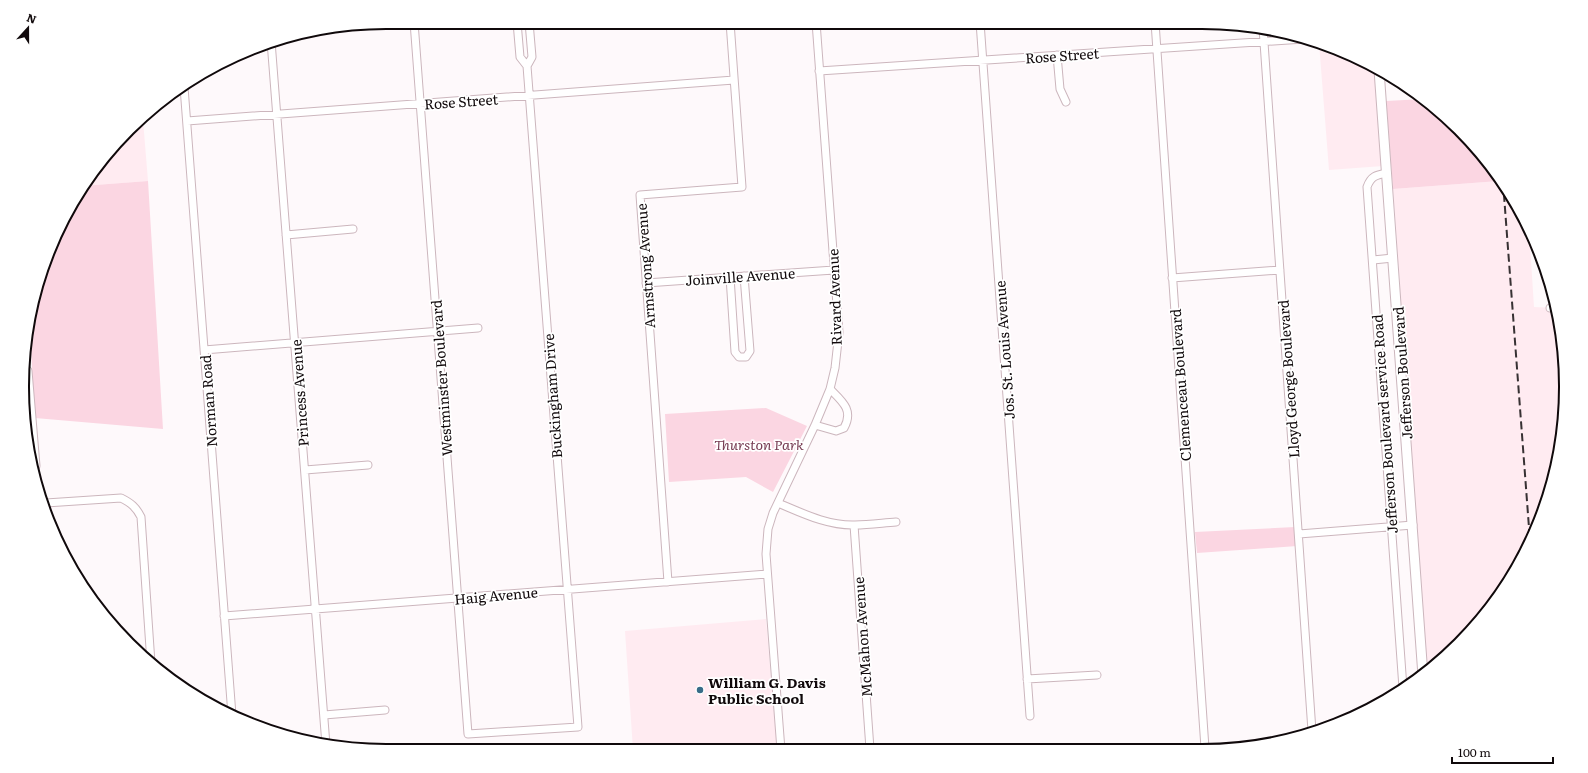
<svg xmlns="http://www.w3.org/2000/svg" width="1588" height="773" font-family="Literata,serif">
	<rect width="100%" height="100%" fill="#fef9fb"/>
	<!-- built -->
	<path fill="#ffebf1" d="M1319,43L1341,50L1376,68L1383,166L1329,170Z
		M143,120L148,181L82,186L83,184Z
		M1499,177L1505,184L1529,229L1534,307L1557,308L1559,316L1566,387L1559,458L1538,526L1491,608L1427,672L1393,189L1499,181Z
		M766,619L777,750H633L625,631Z"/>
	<!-- green -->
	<path fill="#fbd6e2" d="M1423,99L1459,129L1499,177V181L1393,189L1386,101Z
		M148,181L163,429L35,418L29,315L50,247L82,186Z
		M766,408L807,426L773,492L746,477L669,482L665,414Z
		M1295,527L1297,546L1197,553L1195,532Z"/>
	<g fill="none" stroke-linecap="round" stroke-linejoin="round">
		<defs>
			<path id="minor" d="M414,22L468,734L578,727L527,66L520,57L517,22
				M980,22L1030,716
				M1155,22L1205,748
				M1263,28L1312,731
				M271,41L326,745
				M1057,55L1060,89L1066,102
				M527,66L532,57L529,22
				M819,71L1304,39
				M184,87L232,715
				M187,121L734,80
				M1387,173C1376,175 1371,176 1367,187L1403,688
				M286,235L353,229
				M1373,260L1393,258
				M730,277L735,352L739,357H746L750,351L744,276
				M1172,278L1280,270
				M646,283L834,270
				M1550,308H1557
				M204,350L478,328
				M815,425L836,431L844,428C854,410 842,401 830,389
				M305,470L368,465
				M46,503L121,498C131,503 136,507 141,517L151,663
				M778,503C802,513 828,526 855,525C869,525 882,523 896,522
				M854,525L870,749
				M1299,534L1413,525
				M668,582L640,195L742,187L730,22
				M224,616L767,574
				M1027,679L1097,675
				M324,715L385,710
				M781,750L766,554L768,529L773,513L815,425L830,389L835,368L839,332L816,22"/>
			<path id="tertiary" d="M1379,70L1423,676
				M27,371L35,466"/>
		</defs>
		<!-- minor casing -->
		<use href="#minor" stroke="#ccb6bd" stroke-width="9"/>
		<!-- tertiary casing -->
		<use href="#tertiary" stroke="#ccb6bd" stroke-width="11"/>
		<!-- minor -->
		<use href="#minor" stroke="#fff" stroke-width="7"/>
		<!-- tertiary -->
		<use href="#tertiary" stroke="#fff" stroke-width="9"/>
		<!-- rail -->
		<path stroke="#373133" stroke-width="2" stroke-dasharray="8 4" stroke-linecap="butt" d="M1503,182L1530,541"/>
	</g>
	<!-- markers -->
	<circle fill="#376c88" stroke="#fff" stroke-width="1.5" cx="700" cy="690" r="4"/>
	<g text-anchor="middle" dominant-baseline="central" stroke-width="3.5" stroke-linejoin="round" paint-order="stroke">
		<!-- street labels -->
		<g font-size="14" fill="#10090b" stroke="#fff">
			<text transform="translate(1062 55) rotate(-4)">Rose Street</text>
			<text transform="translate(461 101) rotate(-4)">Rose Street</text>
			<text transform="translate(645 266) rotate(-94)">Armstrong Avenue</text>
			<text transform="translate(740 276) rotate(-4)">Joinville Avenue</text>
			<text transform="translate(834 297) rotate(-92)">Rivard Avenue</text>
			<text transform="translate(1004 350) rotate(-94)">Jos. St. Louis Avenue</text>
			<text transform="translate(1402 373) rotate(-94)">Jefferson Boulevard</text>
			<text transform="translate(441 378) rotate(-94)">Westminster Boulevard</text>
			<text transform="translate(1288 379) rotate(-94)">Lloyd George Boulevard</text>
			<text transform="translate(1180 385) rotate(-94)">Clemenceau Boulevard</text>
			<text transform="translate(299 393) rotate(-94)">Princess Avenue</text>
			<text transform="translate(552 396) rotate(-94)">Buckingham Drive</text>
			<text transform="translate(208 401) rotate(-94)">Norman Road</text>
			<text transform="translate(1384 424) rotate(-94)">Jefferson Boulevard service Road</text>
			<text transform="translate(496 595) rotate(-5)">Haig Avenue</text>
			<text transform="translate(862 637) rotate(-94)">McMahon Avenue</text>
		</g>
		<!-- park labels -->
		<g font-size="14" font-style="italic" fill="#763b52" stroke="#fff">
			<text x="759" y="444">Thurston Park</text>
		</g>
		<!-- poi labels -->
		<g font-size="14" font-weight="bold" fill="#10090b" stroke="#fff" text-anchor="start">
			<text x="708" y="682">William G. Davis<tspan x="708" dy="16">Public School</tspan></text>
		</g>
	</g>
	<!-- crop -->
	<path d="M0 0H1588V773H0ZM386 29H1202A357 357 0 0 1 1559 386V387A357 357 0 0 1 1202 744H386A357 357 0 0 1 29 387V386A357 357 0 0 1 386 29Z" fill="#fff" fill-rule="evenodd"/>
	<path fill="none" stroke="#10090b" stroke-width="2" d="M386 29H1202A357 357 0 0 1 1559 386V387A357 357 0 0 1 1202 744H386A357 357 0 0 1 29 387V386A357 357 0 0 1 386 29Z"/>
	<!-- north arrow -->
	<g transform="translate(28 28) rotate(21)" stroke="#ffffff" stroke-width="3" paint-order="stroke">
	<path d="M0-3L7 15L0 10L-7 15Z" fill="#10090b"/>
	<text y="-6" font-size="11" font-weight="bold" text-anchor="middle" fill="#10090b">N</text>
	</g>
	<!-- scale -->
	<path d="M1452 757v6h101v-6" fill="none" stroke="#10090b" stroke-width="2"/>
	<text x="1458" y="757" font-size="12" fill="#10090b" stroke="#ffffff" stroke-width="3" paint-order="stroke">100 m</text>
</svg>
